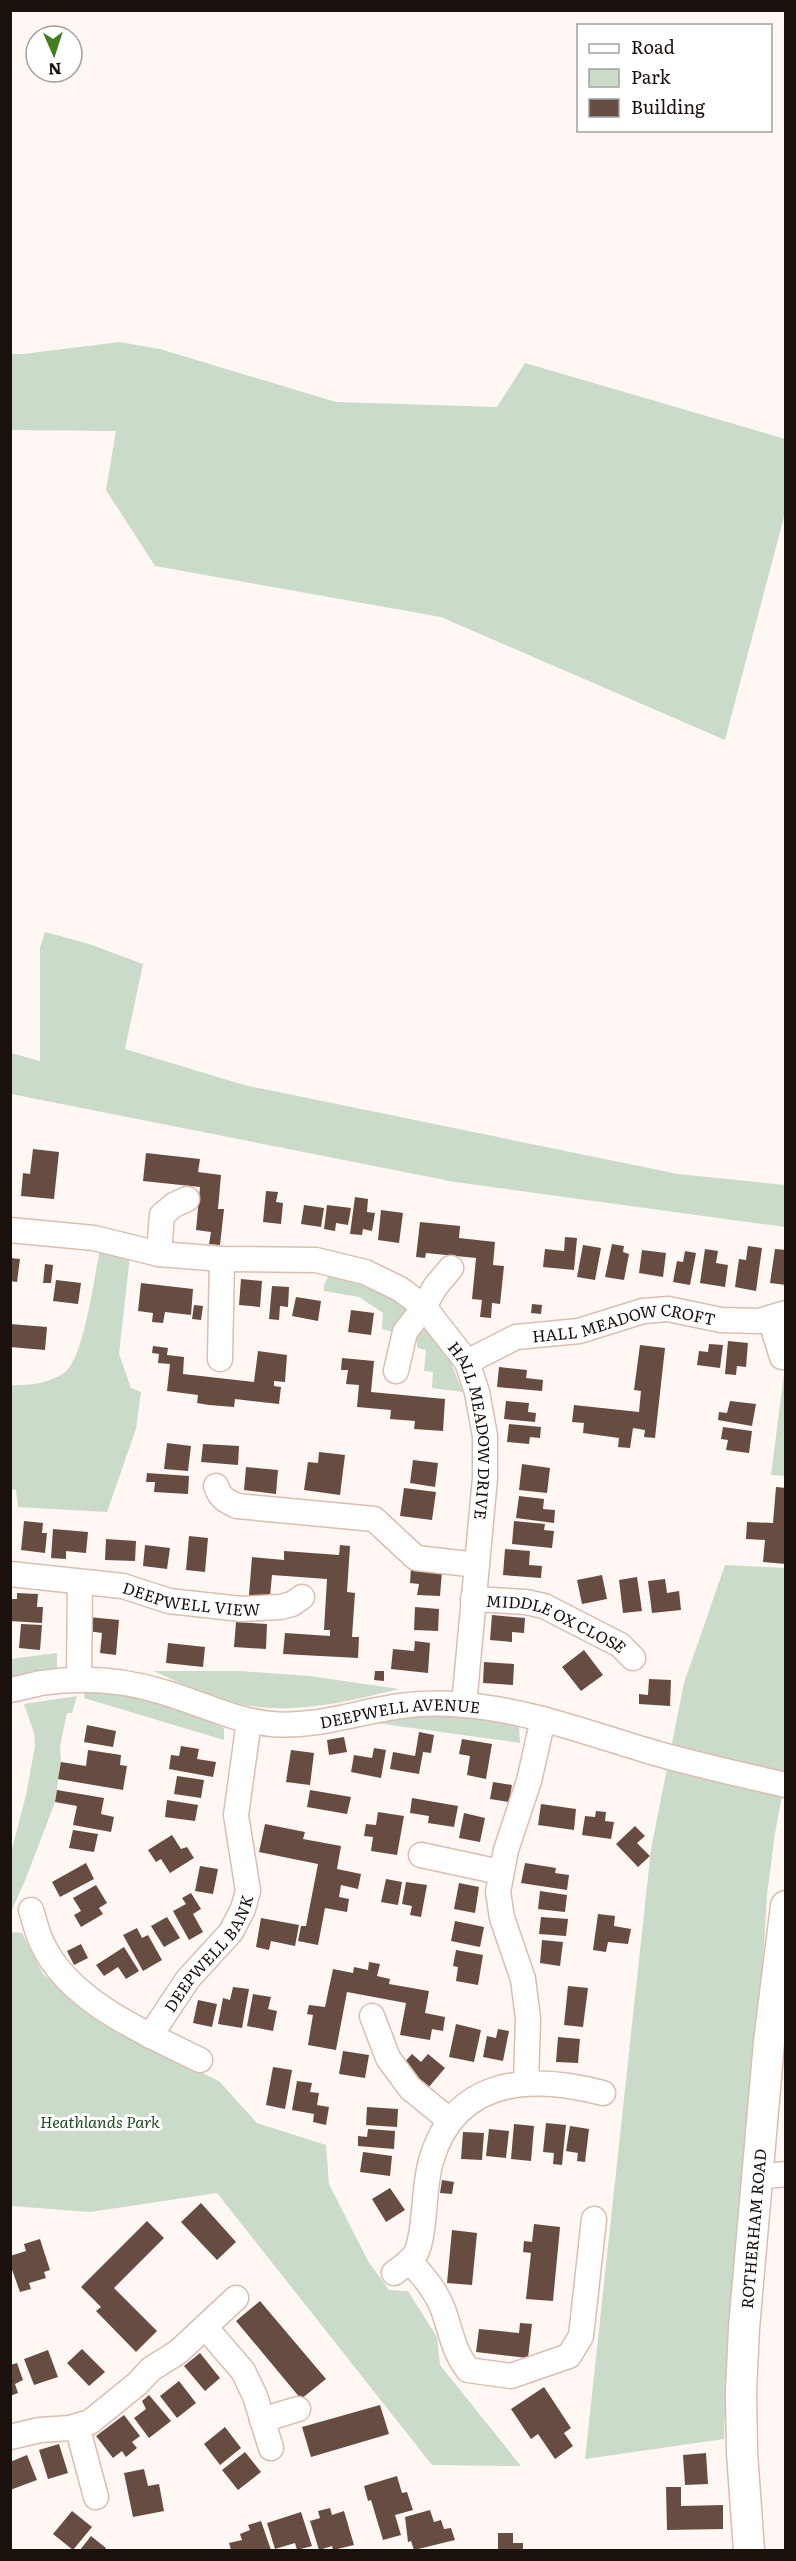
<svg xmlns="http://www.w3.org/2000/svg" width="796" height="2561" font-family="Literata,serif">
	<rect width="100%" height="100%" fill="#fef7f4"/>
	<!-- green -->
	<path fill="#cbdbca" d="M120,342L160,349L336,402L497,407L525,363L785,439V513L725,740L441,617L155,566L106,490L116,431L11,430V354H23Z
		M45,932L89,944L143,964L125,1049L244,1085L678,1174L785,1185V1227L455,1182L11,1094V1053L40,1061V948Z
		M102,1240L131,1247L119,1354L131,1388L141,1392L136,1429L107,1512L18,1507L16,1490L11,1489V1385C27,1386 50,1383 64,1373C85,1359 95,1268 102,1240Z
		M331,1270C375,1285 423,1311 446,1353C453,1365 457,1379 463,1392L432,1388L433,1372L424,1371L426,1350L417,1348V1339L382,1329L383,1313L359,1297L324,1291V1285Z
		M785,1366V1476L771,1475Z
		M725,1565L785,1568V1780L775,1833L767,1895L759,2034L727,2354L724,2439L585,2459L651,1849L684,1683Z
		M57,1653V1682L11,1690L10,1659Z
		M153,1671H240L310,1676L399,1689C347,1702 294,1715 239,1704C210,1698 181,1683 153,1671Z
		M85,1687C138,1695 174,1708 224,1728V1740L84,1698Z
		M77,1696L72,1713H67L60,1746L61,1762L55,1802L26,1878L11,1912V1853L26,1795L35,1746L34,1733L24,1704Z
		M434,1712L515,1722L519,1726L520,1743L376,1723L401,1713Z
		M10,1932L22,1933L43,1974L102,2024L219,2081L257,2123L326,2145L329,2184L368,2261L389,2290L408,2291L437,2337L440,2365L521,2466L432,2465L217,2193L90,2212L11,2206Z"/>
	<!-- building -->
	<path fill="#674c41" d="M33,1149L59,1152L54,1199L21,1196L23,1173L30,1174Z
		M146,1153L200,1159L198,1172L221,1175L218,1209H224L220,1245L209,1244L211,1232L196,1230L200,1187L143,1181Z
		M266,1191L278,1192L276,1202L283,1203L281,1224L263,1222Z
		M355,1197L368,1199L367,1212L375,1213L372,1231L363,1229L362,1235L350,1234Z
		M304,1205L324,1208L321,1227L301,1224Z
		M327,1205L351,1208L348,1225L336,1223L335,1231L324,1229Z
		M381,1210L403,1213L399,1243L378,1240Z
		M420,1222L460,1226L459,1238L495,1242L493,1265L504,1266L500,1304L492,1303L491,1318L480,1317L482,1300L472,1299L476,1258L426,1253L425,1258L416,1257Z
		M565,1237L577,1238L574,1270L543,1267L545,1249L564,1251Z
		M612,1244L624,1246L623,1252L629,1254L624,1280L605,1277Z
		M583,1245L601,1248L595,1280L577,1277Z
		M748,1246L762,1248L756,1291L735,1287L739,1259L746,1260Z
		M705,1249L718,1251L716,1263L728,1265L725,1287L700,1283Z
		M775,1249L786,1250V1285L770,1283Z
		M642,1250L666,1253L663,1277L639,1273Z
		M685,1251L696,1253L690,1285L673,1282L677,1261L683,1262Z
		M10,1258L20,1259L17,1282L10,1281Z
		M45,1264L53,1265L51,1283H43Z
		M241,1279L262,1281L260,1307L239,1305Z
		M56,1280L81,1283L78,1304L53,1301Z
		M141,1283L193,1289L191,1315L165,1312L163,1323L152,1322L153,1313L138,1311Z
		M272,1286L289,1287L288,1307L280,1306L279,1320L269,1319Z
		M296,1297L321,1301L318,1321L292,1316Z
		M532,1304L542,1305L541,1314L531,1313Z
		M194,1305L203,1306L201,1320L192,1319Z
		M351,1310L374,1313L371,1335L348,1332Z
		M10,1324L47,1327L45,1350L10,1347Z
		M728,1341L748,1343L746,1367L737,1366L736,1375L725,1374Z
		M709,1344L723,1345L720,1368L697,1365L699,1351L708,1352Z
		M640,1345L665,1348L655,1438L644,1437L645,1430L633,1428L630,1448L618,1447L619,1438L583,1433L584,1423L572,1422L574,1405L639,1412L641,1391L634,1390Z
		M153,1346L168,1348L167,1355L184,1357L183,1374L254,1382L258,1351L287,1355L285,1382L274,1381V1386L281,1387L279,1404L235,1399L234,1407L209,1405L197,1403L198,1395L167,1391L170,1364L158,1363L159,1354L152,1353Z
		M342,1358L374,1361L371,1392L445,1399L443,1431L414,1429L415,1421L390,1419L391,1410L357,1407L359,1385L346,1384L348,1370H341Z
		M499,1367L527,1370L526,1378L543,1380L542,1391L497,1387Z
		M506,1401L529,1403L528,1412L536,1413L535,1422L504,1419Z
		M730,1401L756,1404L752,1426L718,1420L719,1412L727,1413Z
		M509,1424L541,1427L540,1438L530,1437L529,1444L507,1442Z
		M723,1427L752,1431L749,1453L726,1450L728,1440L721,1439Z
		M167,1443L191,1446L188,1471L164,1469Z
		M203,1444L239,1446L238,1465L201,1462Z
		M319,1452L345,1455L340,1495L304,1490L308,1462L318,1463Z
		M413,1460L438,1463L435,1487L410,1483Z
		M522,1464L550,1468L547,1493L519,1490Z
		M246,1467L278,1470L276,1494L244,1490Z
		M147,1473L189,1476L188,1494L154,1492L155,1482H146Z
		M776,1487L786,1488V1564L763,1562L765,1540L746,1539L747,1522L773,1523Z
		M404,1488L436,1492L432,1520L400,1516Z
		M519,1496L544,1499L543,1509L555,1510L554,1523L516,1518Z
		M24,1521L43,1523L42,1533H47L45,1553L21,1550Z
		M514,1521L545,1524L544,1530L554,1531L552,1548L512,1544Z
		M53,1529L88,1532L86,1553L66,1551V1559L51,1558Z
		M189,1536L208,1538L205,1572L186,1570Z
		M106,1539L136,1541L135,1561L105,1560Z
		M145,1545L170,1548L167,1569L143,1566Z
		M340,1545L350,1546L347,1592L355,1593L352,1637H359L358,1658L283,1654L285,1633L330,1636V1630H324L327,1579L272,1575L270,1596L249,1595L252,1557L284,1560V1551L339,1555Z
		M505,1549L530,1551L529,1565L542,1566L541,1578L503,1575Z
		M411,1568L442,1571L440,1596L417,1595L419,1584L410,1583Z
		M602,1575L607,1599L582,1604L577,1580Z
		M637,1577L642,1611L623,1613L619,1580Z
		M665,1579L667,1593L679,1591L681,1610L652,1613L648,1581Z
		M17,1593L38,1594L37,1607H43L42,1623L10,1621V1599H17Z
		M415,1607L439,1609L438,1631L414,1630Z
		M492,1615L525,1618L524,1633L512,1632V1642L490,1640Z
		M89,1617L119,1620L116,1655L100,1653L102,1633L88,1631Z
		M236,1622L267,1624L266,1649L234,1647Z
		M21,1624L42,1625L40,1650L19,1648Z
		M415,1641L430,1643L428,1673L391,1669L393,1649L414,1651Z
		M168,1643L205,1647L203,1667L166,1663Z
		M584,1650L603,1675L581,1691L562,1667Z
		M484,1662L514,1664L513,1685L483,1683Z
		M375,1671H384V1681L374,1680Z
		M649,1679L671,1680L670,1706L639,1704V1694L648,1695Z
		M87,1725L116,1731L113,1747L84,1742Z
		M419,1732L434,1735L431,1753L423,1752L419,1774L390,1769L393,1752L415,1756Z
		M344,1737L347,1752L329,1755L327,1740Z
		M462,1739L492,1744L486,1779L467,1775L470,1756L459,1754Z
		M181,1746L199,1749L197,1759L216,1762L213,1777L169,1769L171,1755L179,1756Z
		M374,1748L386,1750L381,1778L351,1772L354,1755L372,1758Z
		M88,1750L121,1755L120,1765L127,1766L123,1790L58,1779L61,1762L86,1766Z
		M291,1750L314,1753L310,1785L286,1782Z
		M177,1776L204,1780L201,1798L174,1794Z
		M493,1782L512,1785L509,1802L490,1799Z
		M57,1790L104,1798L101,1814L114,1817L111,1832L73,1825L77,1806L55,1802Z
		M310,1790L351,1797L347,1814L307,1807Z
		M412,1798L458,1806L454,1827L428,1823L429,1816L410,1813Z
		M167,1800L198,1805L195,1821L165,1817Z
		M541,1804L576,1809L574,1830L538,1825Z
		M596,1811L606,1812L605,1821L614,1822L611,1839L582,1835L585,1816L595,1817Z
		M378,1812L404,1816L397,1855L371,1851L373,1837L364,1836L366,1824L376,1825Z
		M464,1813L485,1818L480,1842L459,1838Z
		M265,1824L305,1832L303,1839L341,1846L337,1869L361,1874L358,1889L341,1885L339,1897L349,1899L347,1912L325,1908L318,1945L298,1941L301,1926H306L318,1864L259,1852Z
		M635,1826L645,1836L637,1843L650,1856L638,1867L616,1844Z
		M73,1830L98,1834L94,1852L69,1848Z
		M172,1835L181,1849L187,1847L194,1858L170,1873L161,1859L156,1862L148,1850Z
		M86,1863L94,1879L60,1897L52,1882Z
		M525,1863L556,1868L555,1873L569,1875L567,1890L521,1883Z
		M200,1866L218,1869L213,1894L195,1891Z
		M386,1879L402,1882L398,1905L381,1902Z
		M406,1882L427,1885L421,1917L410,1915L412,1906L402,1904Z
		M459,1883L479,1887L475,1913L454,1909Z
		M96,1885L107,1903L99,1908L103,1914L81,1927L74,1915L81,1911L73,1898Z
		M540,1891L567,1895L565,1912L538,1909Z
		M191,1893L201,1909L193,1914L203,1932L189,1940L173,1911L186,1904L182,1898Z
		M598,1914L615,1916L614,1926L631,1929L628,1944L608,1942L606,1952L593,1950Z
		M167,1917L180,1938L164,1947L151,1926Z
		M541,1917L568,1919L566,1936L539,1934Z
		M261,1918L299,1925L295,1946L271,1941L269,1950L256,1947Z
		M455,1921L484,1927L480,1947L451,1941Z
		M137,1928L142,1938L148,1935L162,1960L143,1971L123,1935Z
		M542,1940L563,1942L560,1966L540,1963Z
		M81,1944L88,1958L74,1965L67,1951Z
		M124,1947L139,1971L126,1979L118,1967L104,1976L96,1965Z
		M456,1950L483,1955L478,1985L456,1981L458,1967L453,1966Z
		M369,1962L380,1964L377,1976L390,1979L389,1984L429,1991L425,2013L445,2017L443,2031L432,2029L430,2040L400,2035L406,2003L347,1992L336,2050L308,2045L313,2015L307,2014L309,2005L325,2007L333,1969L353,1973L354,1967L368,1970Z
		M568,1986L588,1988L583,2027L564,2025Z
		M233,1987L249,1989L242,2028L218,2024L223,1998L230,2000Z
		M253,1994L271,1997L268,2009L277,2011L273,2031L247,2026Z
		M198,2000L217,2004L212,2027L193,2023Z
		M456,2024L481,2030L474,2062L449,2057Z
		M498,2029L509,2031L503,2061L483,2057L487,2036L496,2038Z
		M558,2037L580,2039L578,2063L556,2062Z
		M343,2051L369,2055L365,2078L339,2074Z
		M412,2054L421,2062L428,2054L445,2068L428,2088L401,2066Z
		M273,2067L292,2070L285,2109L266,2105Z
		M297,2081L312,2083L310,2092L319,2093L317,2105L329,2107L326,2125L313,2122L314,2114L292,2110Z
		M367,2107L398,2109L397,2127L366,2125Z
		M546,2123L566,2125L562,2165L553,2164L554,2153L543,2152Z
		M514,2124L534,2126L531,2161L511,2159Z
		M570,2126L589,2129L585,2162L577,2161L578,2153L566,2151Z
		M368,2129L395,2131L394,2149L358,2146V2136L367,2137Z
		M489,2129L509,2131L506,2158L486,2156Z
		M463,2132L484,2133L482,2160L461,2159Z
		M363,2152L392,2156L390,2176L360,2172Z
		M442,2180L454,2182L452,2194L440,2193Z
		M390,2188L405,2210L386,2222L372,2199Z
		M201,2203L236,2242L217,2260L181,2222Z
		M147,2221L164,2238L114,2288L157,2331L136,2352L96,2311L101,2307L81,2287Z
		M534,2224L560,2227L553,2301L526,2299L531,2253L523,2252L524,2241L532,2242Z
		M452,2230L477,2233L472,2285L447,2283Z
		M40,2239L50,2270L44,2272L46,2278L29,2283L31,2289L20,2292L10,2264V2256L26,2251L24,2244Z
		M260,2301L326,2379L301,2399L236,2321Z
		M520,2323L532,2324L528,2358L476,2352L479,2329L519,2333Z
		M82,2349L105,2372L89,2386L67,2363Z
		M48,2350L58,2377L34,2385L24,2359Z
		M200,2353L220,2378L205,2391L184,2366Z
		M17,2363L23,2380L15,2384L18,2393L10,2396V2365Z
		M179,2381L196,2403L177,2418L160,2396Z
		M544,2387L571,2428L564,2433L573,2446L555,2459L538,2434L531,2439L511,2409Z
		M149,2395L171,2421L149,2438L134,2418L146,2409L142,2401Z
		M380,2405L389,2434L311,2457L302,2427Z
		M124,2415L140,2436L132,2442L137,2448L126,2457L122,2451L113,2458L96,2436Z
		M225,2427L241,2448L220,2465L204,2444Z
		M59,2444L68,2473L48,2479L39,2450Z
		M245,2452L261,2472L238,2490L222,2470Z
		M706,2453L708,2484L685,2485L683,2455Z
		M27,2455L37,2480L10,2490V2462Z
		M144,2469L148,2486L159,2484L164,2511L133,2517L124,2473Z
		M397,2476L402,2493L407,2492L413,2510L395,2515L401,2535L383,2540L371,2500L368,2501L364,2486Z
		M666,2487H681V2506L723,2505V2529L667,2530Z
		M330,2508L332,2515L344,2511L354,2545L333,2550L332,2546L319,2550L310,2521L320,2518L318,2511Z
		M430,2510L434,2522L441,2520L444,2529L451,2528L455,2540L414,2550L411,2541L408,2542L405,2517Z
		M72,2511L92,2527L73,2550L53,2534Z
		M301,2512L312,2546L297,2550L295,2543L275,2549L267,2523Z
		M261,2521L271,2550H231L229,2543L242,2540L240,2534L250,2530L248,2525Z
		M498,2533H513V2543H523V2550H498Z
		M91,2536L106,2548L105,2550H80Z"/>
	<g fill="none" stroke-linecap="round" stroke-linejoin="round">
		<defs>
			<g id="minor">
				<path id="s1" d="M10,1230L94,1238L159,1254L222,1259L316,1260L365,1272L400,1289L424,1307L467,1362L477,1392L485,1436V1478L464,1705"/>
				<path d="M159,1254L162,1215L174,1205L187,1199"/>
				<path d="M770,1318L782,1357"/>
				<path d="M220,1359L222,1259"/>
				<path id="s2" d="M467,1362L516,1337L579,1331L643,1311L668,1309L721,1320L759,1321L786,1313"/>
				<path d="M396,1371L405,1332L424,1307L435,1287L451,1268"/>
				<path d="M216,1486C220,1498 226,1501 237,1506L374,1519L416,1558L477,1565"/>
				<path id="s3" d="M10,1574L123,1586L169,1601L241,1609L280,1607L292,1604L302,1597"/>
				<path id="s4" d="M473,1599L526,1602L544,1606L620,1645L633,1658"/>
				<path d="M79,1680L80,1582"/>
				<path id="s5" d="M10,1690C21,1688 31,1685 41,1683C81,1677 124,1680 163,1692C200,1703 232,1720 271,1724C316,1728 357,1712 401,1706C422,1703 443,1703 464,1705C527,1710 585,1732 645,1750C691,1764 739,1774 786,1785"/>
				<path d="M421,1855L500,1872"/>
				<path d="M31,1910C35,1922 37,1934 43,1945C70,2002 147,2034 200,2060"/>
				<path d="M372,2016L388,2058L410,2088L449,2120"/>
				<path id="s6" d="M150,2036L188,1979L231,1932L243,1909L248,1891L236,1815L249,1721"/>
				<path d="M526,2083L528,2018L523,1979L502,1918L498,1892L506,1850L529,1781L543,1719"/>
				<path d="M756,2177L786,2174"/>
				<path d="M409,2261C423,2275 438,2294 444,2312C452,2335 453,2350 468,2370L511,2376L569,2356L581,2336L594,2219"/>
				<path d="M394,2273C402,2267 413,2260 417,2251C426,2228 423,2188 431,2161C455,2077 531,2074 603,2093"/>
				<path d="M206,2328L243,2371L255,2396L271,2448"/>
				<path d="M262,2420L298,2409"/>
				<path d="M77,2426L96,2497"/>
				<path d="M10,2437L40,2430L70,2428L90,2422L137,2384L151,2369L178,2352L236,2298"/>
			</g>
			<g id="major">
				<path id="s7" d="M749,2550L742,2453L741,2392L744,2328L769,2042L786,1906"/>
			</g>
		</defs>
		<!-- minor casing -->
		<use href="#minor" stroke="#dcbdaf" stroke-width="27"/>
		<!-- major casing -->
		<use href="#major" stroke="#dcbdaf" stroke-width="33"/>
		<!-- minor -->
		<use href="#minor" stroke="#fff" stroke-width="24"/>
		<!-- major -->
		<use href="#major" stroke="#fff" stroke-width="30"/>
	</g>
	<g text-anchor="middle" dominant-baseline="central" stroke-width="6" stroke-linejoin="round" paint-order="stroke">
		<!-- street labels -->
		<g font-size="16" fill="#1b110c" stroke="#fff">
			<text stroke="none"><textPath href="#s2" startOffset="165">HALL MEADOW CROFT</textPath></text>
			<text stroke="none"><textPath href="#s1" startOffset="566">HALL MEADOW DRIVE</textPath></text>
			<text stroke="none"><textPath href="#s3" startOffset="184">DEEPWELL VIEW</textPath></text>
			<text stroke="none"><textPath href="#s4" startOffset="88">MIDDLE OX CLOSE</textPath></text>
			<text stroke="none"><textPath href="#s5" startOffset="398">DEEPWELL AVENUE</textPath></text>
			<text stroke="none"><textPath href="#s6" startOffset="102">DEEPWELL BANK</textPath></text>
			<text stroke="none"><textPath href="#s7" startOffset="322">ROTHERHAM ROAD</textPath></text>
		</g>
		<!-- park labels -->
		<g font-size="16" font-style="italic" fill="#244b23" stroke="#fff">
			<text x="100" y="2121">Heathlands Park</text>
		</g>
	</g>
	<!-- border -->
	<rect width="796" height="2561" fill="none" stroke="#1b110c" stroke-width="24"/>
	<!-- legend -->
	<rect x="577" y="24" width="195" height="108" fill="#ffffff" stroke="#a4a09e" stroke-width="1.5"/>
	<rect x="589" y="44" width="30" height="9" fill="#ffffff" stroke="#a4a09e" stroke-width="1.5"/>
	<text x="631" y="54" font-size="18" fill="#1b110c">Road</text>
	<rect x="589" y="69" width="30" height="18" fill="#cbdbca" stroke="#a4a09e" stroke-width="1.5"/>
	<text x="631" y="84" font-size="18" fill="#1b110c">Park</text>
	<rect x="589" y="99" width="30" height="18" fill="#674c41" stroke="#a4a09e" stroke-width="1.5"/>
	<text x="631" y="114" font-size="18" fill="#1b110c">Building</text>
	<!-- north arrow -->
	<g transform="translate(54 54) rotate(177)"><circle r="28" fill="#ffffff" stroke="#a4a09e" stroke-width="1.5"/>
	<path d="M0-4.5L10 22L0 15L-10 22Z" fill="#427f1c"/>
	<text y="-9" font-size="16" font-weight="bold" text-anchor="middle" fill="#1b110c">N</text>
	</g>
</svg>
